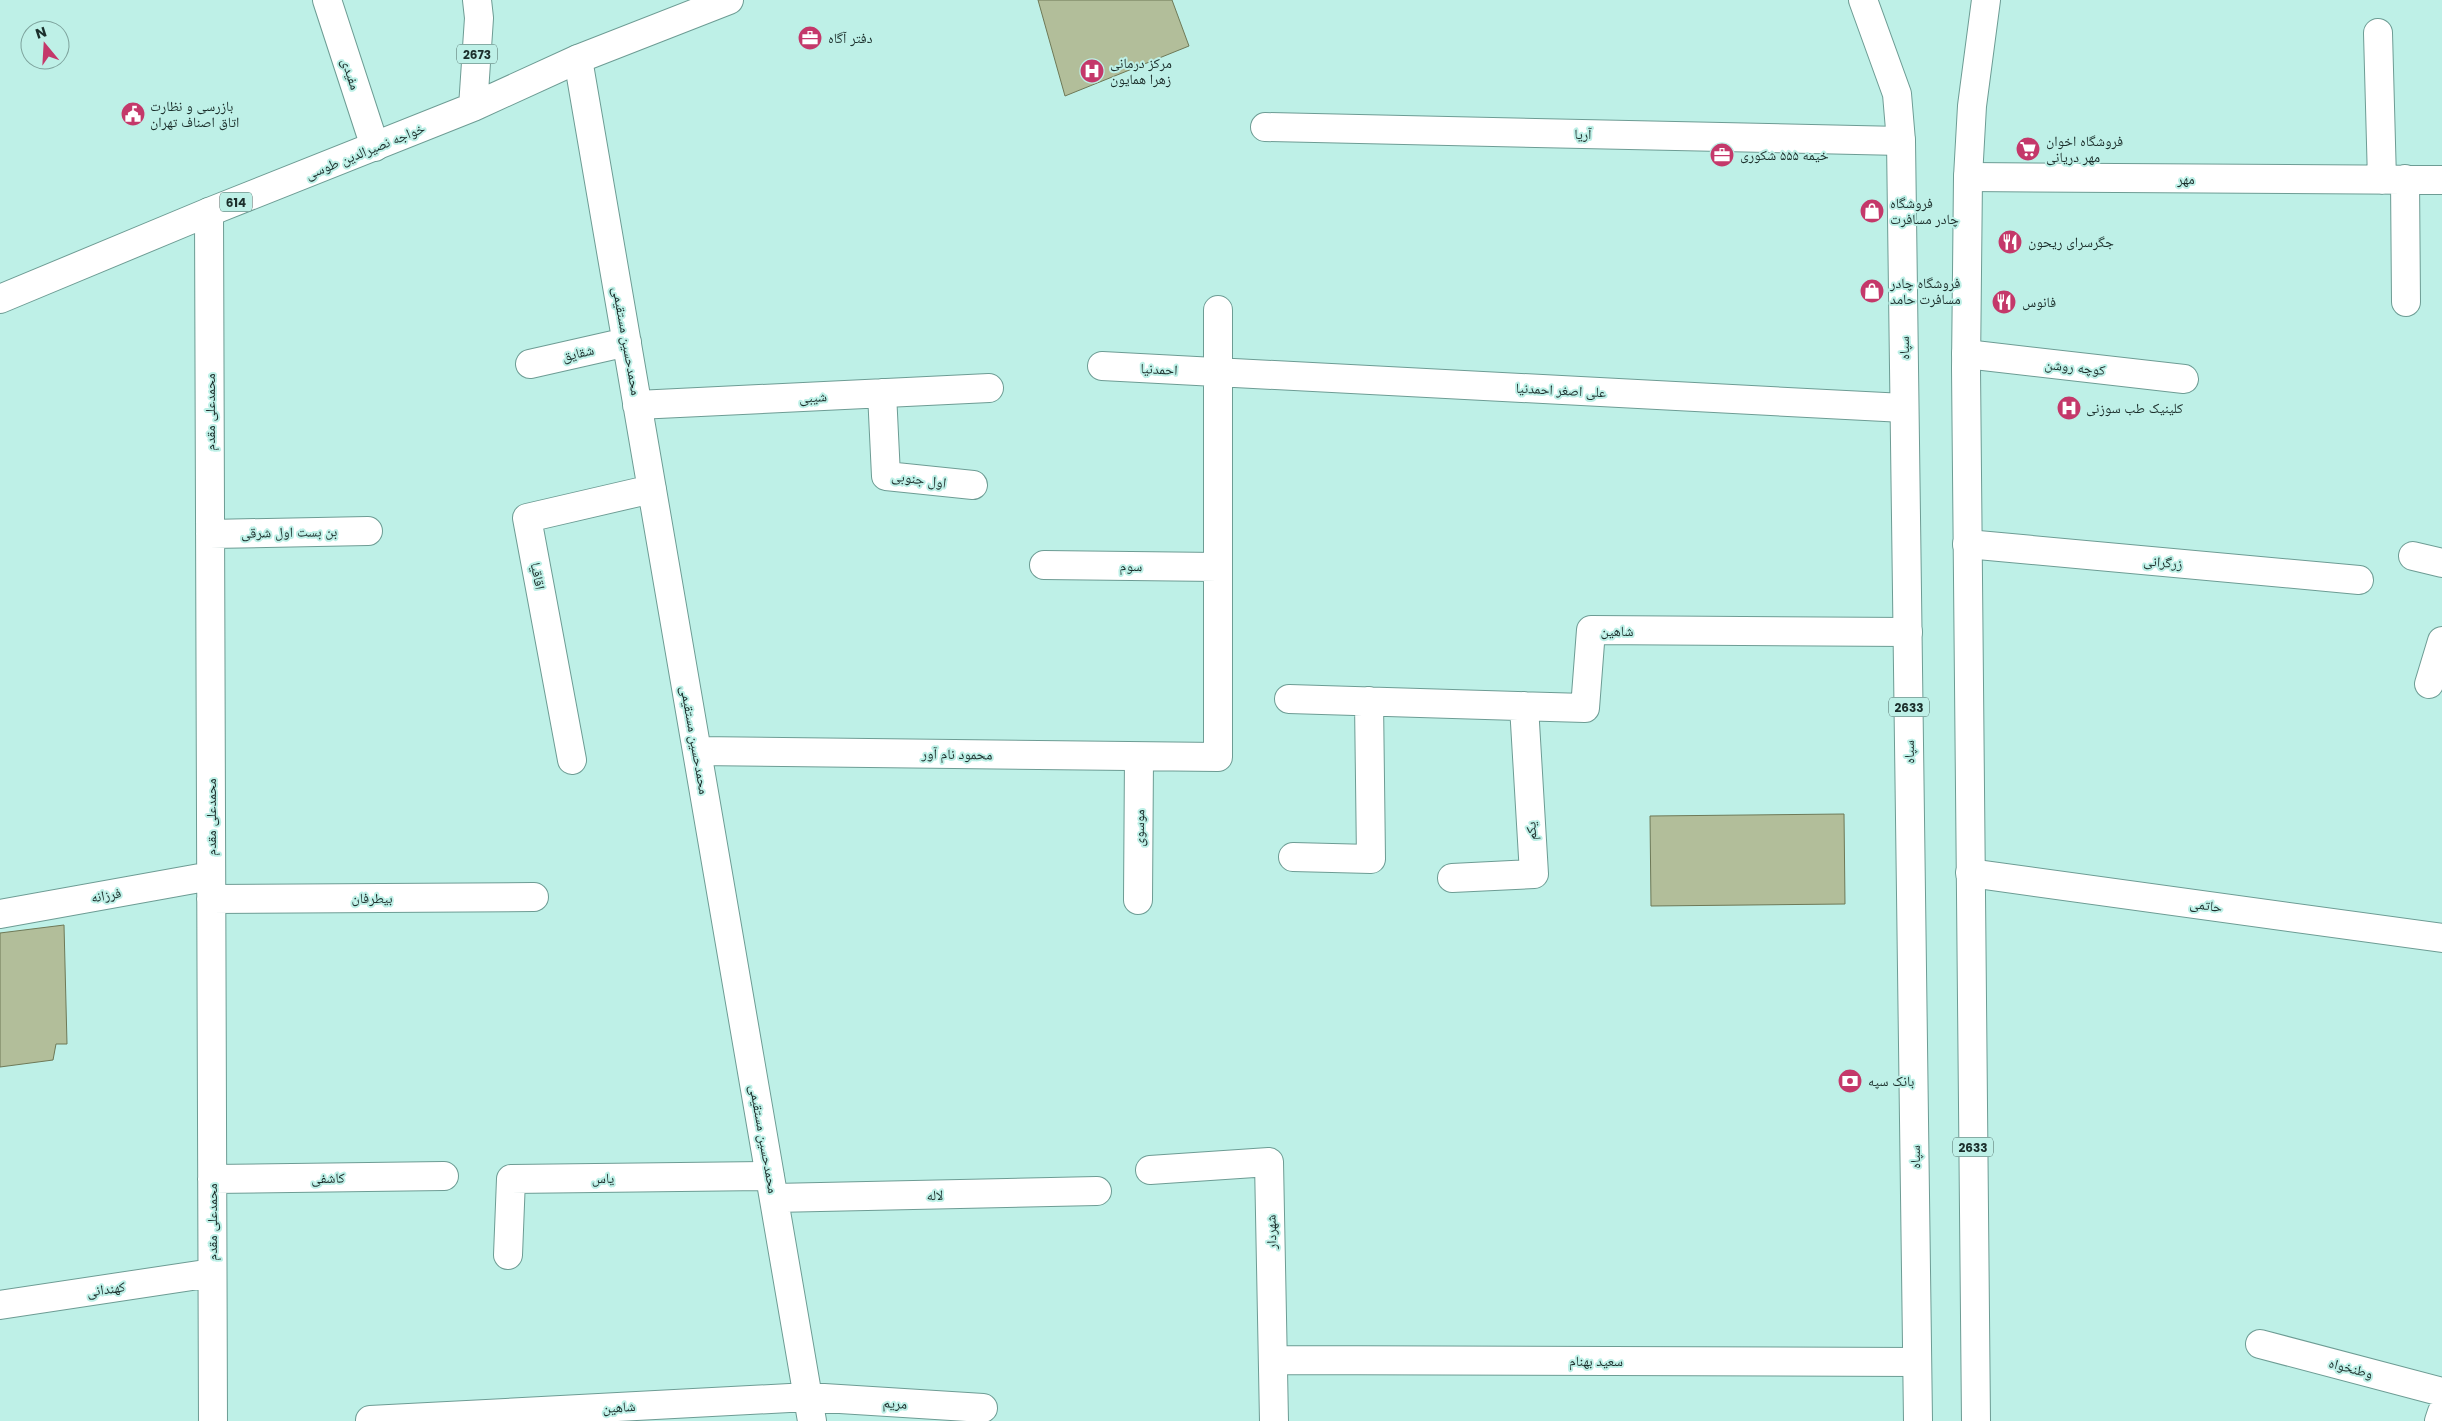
<svg xmlns="http://www.w3.org/2000/svg" width="2442" height="1421" font-family="Poppins,'Noto Naskh Arabic',sans-serif">
	<rect width="100%" height="100%" fill="#bef0e7"/>
	<!-- building -->
	<path fill="#b2be9a" stroke="#6e7957" d="M1038,0H1172L1189,46L1065,96Z
		M1844,814L1845,904L1651,906L1650,816Z
		M64,925L67,1044H56L53,1060L0,1067V933Z"/>
	<g fill="none" stroke-linecap="round" stroke-linejoin="round">
		<defs>
			<path id="minor" d="M327,0L375,147
				M2378,33L2382,180
				M578,59L812,1421
				M1265,127L1901,141
				M1968,177L2442,180
				M2405,179L2406,302
				M209,212L213,1421
				M1966,354L2184,379
				M530,364L627,342
				M1102,366L1904,408
				M882,393L886,476L973,485
				M637,405L989,388
				M210,534L368,531
				M1967,544L2359,580
				M2413,556L2442,563
				M1044,565L1217,567
				M2429,684L2442,641
				M1289,699L1585,708L1591,630L1908,632
				M697,751L1218,757V310
				M572,760L527,518L652,489
				M1293,857L1371,859L1369,701
				M1970,873L2442,938
				M1452,878L1534,874L1524,706
				M211,899L534,897
				M1138,900L1139,757
				M0,914L211,876
				M1150,1170L1269,1162L1274,1421
				M212,1179L444,1176
				M774,1198L1097,1191
				M508,1255L511,1179L770,1176
				M0,1305L212,1273
				M2260,1344L2442,1392
				M1274,1360L1917,1362
				M370,1420L808,1397L983,1408
				M2439,1421L2442,1412"/>
			<path id="major" d="M1863,0L1897,94L1901,141L1918,1421
				M473,107L479,18L477,0
				M0,299L209,212L473,107L578,59L729,0
				M1976,1421L1966,368L1968,177L1972,106L1986,0"/>
		</defs>
		<!-- minor casing -->
		<use href="#minor" stroke="#6d9c94" stroke-width="30"/>
		<!-- major casing -->
		<use href="#major" stroke="#6d9c94" stroke-width="30"/>
		<!-- minor -->
		<use href="#minor" stroke="#fff" stroke-width="28"/>
		<!-- major -->
		<use href="#major" stroke="#fff" stroke-width="28"/>
	</g>
	<!-- icons -->
	<defs>
		<symbol id="office-disc" viewBox="-11 -11 22 22"><circle r="9.5" fill="#c4386a" stroke="#bef0e7"/><path d="M-6-3h4V-5.5h4V-3h4V5H-6ZM-1-4.5V-3h2v-1.5ZM-6 0V1H6V0Z" fill="#fff"/></symbol>
		<symbol id="hospital-disc" viewBox="-11 -11 22 22"><circle r="9.5" fill="#c4386a" stroke="#bef0e7"/><path d="M-5-5h3v3.5h4V-5h3V5h-3V1.5h-4V5h-3Z" fill="#fff"/></symbol>
		<symbol id="civic-disc" viewBox="-11 -11 22 22"><circle r="9.5" fill="#c4386a" stroke="#bef0e7"/><path d="M-.6-6.5H3V-4.5H.6V-3L4-1V1h2V6H-6V1h2V-1L-.6-3ZM-1.2 2.5V6h2.4V2.5Z" fill="#fff"/></symbol>
		<symbol id="supermarket-disc" viewBox="-11 -11 22 22"><circle r="9.5" fill="#c4386a" stroke="#bef0e7"/><path d="M-6-5.5h2.5l.6 2H6L4.5 2H-2.5L-4.4-4H-6ZM-1.5 3.2a1.3 1.3 0 1 0 .1 0ZM3 3.2a1.3 1.3 0 1 0 .1 0Z" fill="#fff"/></symbol>
		<symbol id="shop-disc" viewBox="-11 -11 22 22"><circle r="9.5" fill="#c4386a" stroke="#bef0e7"/><path d="M-5-2.5h2.3a2.7 3.5 0 0 1 5.4 0H5L5.5 6h-11ZM-1.5-2.5h3a1.5 2.3 0 0 0-3 0Z" fill="#fff"/></symbol>
		<symbol id="restaurant-disc" viewBox="-11 -11 22 22"><circle r="9.5" fill="#c4386a" stroke="#bef0e7"/><path d="M-5-6h1v4h1v-4h1v4h1v-4h1v5L-1.5 .5V6h-2V.5L-5-1ZM5-6V6H3V1.5H1.5Q1.5-4 5-6Z" fill="#fff"/></symbol>
		<symbol id="bank-disc" viewBox="-11 -11 22 22"><circle r="9.5" fill="#c4386a" stroke="#bef0e7"/><path d="M-6-4H6V4H-6ZM0-2.3a2.3 2.3 0 1 0 0 4.6a2.3 2.3 0 1 0 0-4.6Z" fill="#fff"/></symbol>
	</defs>
	<g fill-rule="evenodd">
		<use href="#office-disc" x="796" y="24" width="28" height="28"/>
		<use href="#hospital-disc" x="1078" y="57" width="28" height="28"/>
		<use href="#civic-disc" x="119" y="100" width="28" height="28"/>
		<use href="#supermarket-disc" x="2014" y="135" width="28" height="28"/>
		<use href="#office-disc" x="1708" y="141" width="28" height="28"/>
		<use href="#shop-disc" x="1858" y="197" width="28" height="28"/>
		<use href="#restaurant-disc" x="1996" y="228" width="28" height="28"/>
		<use href="#shop-disc" x="1858" y="277" width="28" height="28"/>
		<use href="#restaurant-disc" x="1990" y="288" width="28" height="28"/>
		<use href="#hospital-disc" x="2055" y="394" width="28" height="28"/>
		<use href="#bank-disc" x="1836" y="1067" width="28" height="28"/>
	</g>
	<g text-anchor="middle" dominant-baseline="central" stroke-width="4" stroke-linejoin="round" paint-order="stroke">
		<!-- shield labels -->
		<g fill="#bef0e7" stroke="#4c6863" stroke-width="1">
			<rect x="457" y="44.5" width="40" height="19" rx="4"/>
			<rect x="220" y="192.5" width="32" height="19" rx="4"/>
			<rect x="1889" y="697.5" width="40" height="19" rx="4"/>
			<rect x="1953" y="1137.5" width="40" height="19" rx="4"/>
		</g>
		<g font-size="12" font-weight="bold" fill="#1b2e2b">
			<text x="477" y="54">2673</text>
			<text x="236" y="202">614</text>
			<text x="1909" y="707">2633</text>
			<text x="1973" y="1147">2633</text>
		</g>
		<!-- poi labels -->
		<g font-size="14" fill="#1b2e2b" stroke="#bef0e7" text-anchor="start">
			<text x="828" y="38">دفتر آگاه</text>
			<text x="1110" y="63">مرکز درمانی<tspan x="1110" dy="16">زهرا همایون</tspan></text>
			<text x="150" y="106">بازرسی و نظارت<tspan x="150" dy="16">اتاق اصناف تهران</tspan></text>
			<text x="2046" y="141">فروشگاه اخوان<tspan x="2046" dy="16">مهر دریانی</tspan></text>
			<text x="1740" y="155">خیمه ۵۵۵ شکوری</text>
			<text x="1890" y="203">فروشگاه<tspan x="1890" dy="16">چادر مسافرت</tspan></text>
			<text x="2028" y="242">جگرسرای ریحون</text>
			<text x="1890" y="283">فروشگاه چادر<tspan x="1890" dy="16">مسافرت حامد</tspan></text>
			<text x="2022" y="302">فانوس</text>
			<text x="2086" y="408">کلینیک طب سوزنی</text>
			<text x="1868" y="1081">بانک سپه</text>
		</g>
		<!-- street labels -->
		<g font-size="14" fill="#1b2e2b" stroke="#bef0e7">
			<text transform="translate(351 74) rotate(72)">مفیدی</text>
			<text transform="translate(1583 134) rotate(1)">آریا</text>
			<text transform="translate(365 151) rotate(-22)">خواجه نصیرالدین طوسی</text>
			<text x="2186" y="179">مهر</text>
			<text transform="translate(627 341) rotate(80)">محمدحسین مستقیمی</text>
			<text transform="translate(1904 348) rotate(-91)">سپاه</text>
			<text transform="translate(578 353) rotate(-13)">شقایق</text>
			<text transform="translate(2075 367) rotate(6)">کوچه روشن</text>
			<text transform="translate(1159 369) rotate(3)">احمدنیا</text>
			<text transform="translate(1561 390) rotate(3)">علی اصغر احمدنیا</text>
			<text transform="translate(813 397) rotate(-3)">شیبی</text>
			<text transform="translate(210 412) rotate(-90)">محمدعلی مقدم</text>
			<text transform="translate(919 479) rotate(8)">اول جنوبی</text>
			<text transform="translate(289 532) rotate(-1)">بن بست اول شرقی</text>
			<text transform="translate(2163 562) rotate(5)">زرگرانی</text>
			<text transform="translate(1131 566) rotate(1)">سوم</text>
			<text transform="translate(538 576) rotate(79)">اقاقیا</text>
			<text x="1617" y="631">شاهین</text>
			<text transform="translate(695 740) rotate(80)">محمدحسین مستقیمی</text>
			<text transform="translate(1909 752) rotate(-91)">سپاه</text>
			<text transform="translate(957 754) rotate(1)">محمود نام آور</text>
			<text transform="translate(211 817) rotate(-90)">محمدعلی مقدم</text>
			<text transform="translate(1139 828) rotate(-89)">موسوی</text>
			<text transform="translate(1531 831) rotate(-93)">یکم</text>
			<text transform="translate(106 895) rotate(-10)">فرزانه</text>
			<text x="372" y="898">بیطرفان</text>
			<text transform="translate(2206 905) rotate(8)">حاتمی</text>
			<text transform="translate(764 1139) rotate(80)">محمدحسین مستقیمی</text>
			<text transform="translate(1915 1157) rotate(-91)">سپاه</text>
			<text transform="translate(328 1178) rotate(-1)">کاشفی</text>
			<text transform="translate(603 1178) rotate(-1)">یاس</text>
			<text transform="translate(935 1195) rotate(-1)">لاله</text>
			<text transform="translate(212 1222) rotate(-90)">محمدعلی مقدم</text>
			<text transform="translate(1271 1232) rotate(-91)">شهردار</text>
			<text transform="translate(106 1289) rotate(-8)">کهندانی</text>
			<text x="1596" y="1361">سعید بهنام</text>
			<text transform="translate(2351 1368) rotate(15)">وطنخواه</text>
			<text transform="translate(895 1403) rotate(4)">مریم</text>
			<text transform="translate(619 1407) rotate(-3)">شاهین</text>
		</g>
	</g>
	<!-- north arrow -->
	<g transform="translate(45 45) rotate(342)"><circle r="24" fill="#bef0e7" stroke="#7da29c"/>
	<path d="M0-4L9 19L0 12L-9 19Z" fill="#c4386a"/>
	<text y="-8" font-size="14" font-weight="bold" text-anchor="middle" fill="#1b2e2b">N</text>
	</g>
</svg>
